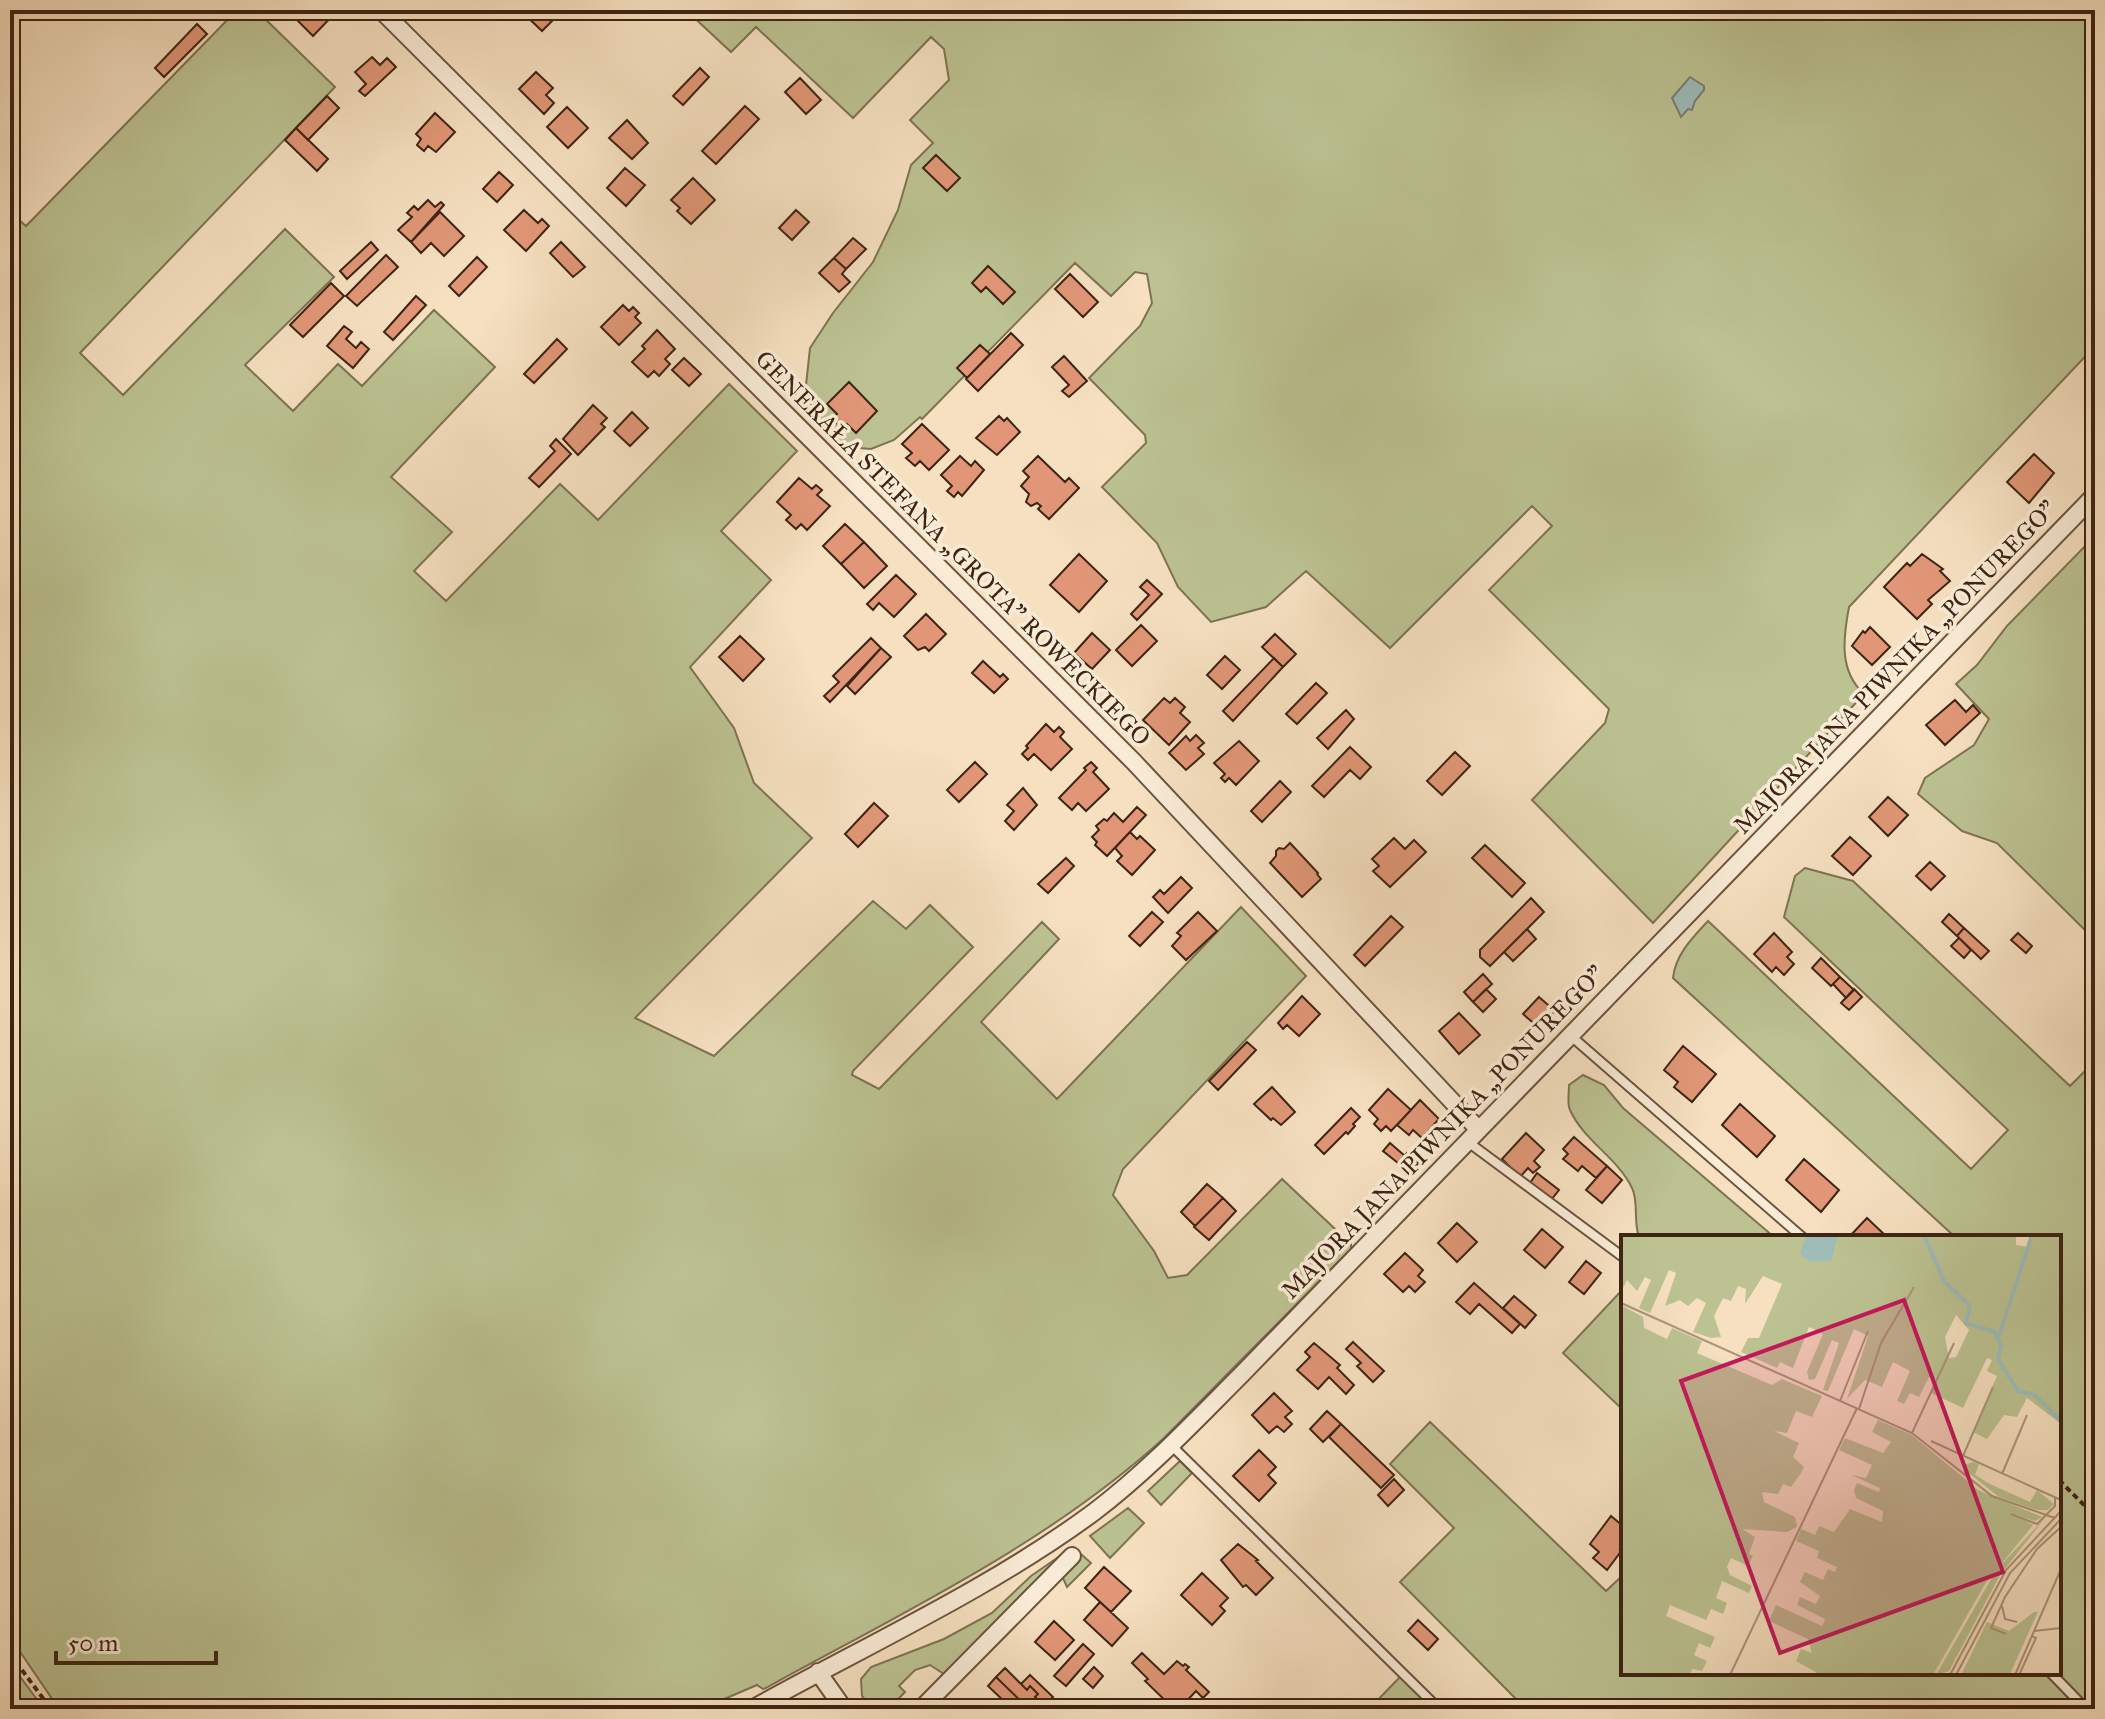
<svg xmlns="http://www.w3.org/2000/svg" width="2105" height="1719" font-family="'IM FELL Great Primer',serif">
	<rect width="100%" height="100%" fill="#f6e0c0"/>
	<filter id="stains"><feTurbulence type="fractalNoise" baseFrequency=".0025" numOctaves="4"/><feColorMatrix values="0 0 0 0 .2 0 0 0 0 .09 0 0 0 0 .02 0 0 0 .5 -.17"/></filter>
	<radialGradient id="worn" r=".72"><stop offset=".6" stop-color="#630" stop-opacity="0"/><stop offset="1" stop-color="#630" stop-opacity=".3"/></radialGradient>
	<!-- green -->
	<path fill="#bcc292" stroke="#7d7352" stroke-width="2" d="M237,10H256L335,87L80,353L123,395L285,229L334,277L245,365L293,411L338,364L362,386L434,310L495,367L391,477L452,532L414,571L446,601L560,484L598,520L729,384L797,451L721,531L771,580L690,667L734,728L754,783L812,838L635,1018L714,1056L873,901L906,929L930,905L973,947L853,1071L852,1075L879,1089L1042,922L1059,939L981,1022L1057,1099L1241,907L1306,976L1123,1169L1113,1195L1154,1251L1168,1278L1187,1275L1282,1179L1351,1244V1249L1164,1438C1048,1544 903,1612 766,1688L763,1689L757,1685L701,1709H59L10,1637V212L26,226Z
		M686,10H2095V346L1849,607C1843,639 1839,671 1864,694L1653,923L1532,800L1605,723L1609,709L1489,590L1552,526L1532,506L1390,648L1306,571L1266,607L1211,622L1178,587L1157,543L1102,487L1146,443L1145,435L1089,378L1140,326L1152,303L1147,274L1135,272L1111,296L1075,263L922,419L920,417L894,440L871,449L847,447L817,424L806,385L810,348L833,313L873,262L898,210L911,165L933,143L910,120L949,80L944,49L931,37L853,118L756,27L731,52Z
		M2095,536V940L1997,843L1962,831L1918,794L1925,778L1974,745L1989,719L1956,684L1977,665L2007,626Z
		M1805,868L1853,881L2070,1086L2095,1061V1709H1512L1519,1702L1400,1582L1454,1528L1390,1464L1430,1422L1606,1591L1623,1575V1673H2059V1237H1955L1673,978C1675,955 1693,937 1708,921L1971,1169L2008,1130L1784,917L1795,876Z
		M1583,1075L1604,1085L1623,1108L1774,1237H1639C1633,1221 1639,1202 1632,1188C1618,1158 1584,1141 1570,1110C1567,1104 1569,1093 1569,1085Z
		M1623,1289V1410L1563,1353Z
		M1180,1461L1192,1473L1161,1505L1148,1491Z
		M1128,1508L1144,1523L1110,1558L1090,1536Z
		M1073,1547L1091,1563L1067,1587L1062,1576L1072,1554L1027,1589L944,1674L930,1665L915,1670L899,1686L905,1692C892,1707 876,1715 862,1696L861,1679L871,1667L944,1639L992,1613L1031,1576Z
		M10,1663L44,1709H10Z
		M1401,1676L1434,1709H1369Z"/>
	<!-- water -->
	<path fill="#9ebcb8" stroke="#787f76" stroke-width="2" d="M1690,77L1704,86V90L1695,101L1692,110L1688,109L1681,117L1672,98Z"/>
	<!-- building -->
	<path fill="#e19777" stroke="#3e2413" stroke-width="2" d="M300,10H336L337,11L313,36L294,17Z
		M520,10H563L542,31Z
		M197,24L207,34L164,77L155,68Z
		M372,57L380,65L387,58L396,67L365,96L359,91L366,84L355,72Z
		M700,68L709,77L683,105L673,96Z
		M536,72L553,88L546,95L554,103L544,114L519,89Z
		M800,78L821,100L806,114L785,92Z
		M327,96L339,108L308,140L296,128Z
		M745,106L759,119L716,164L702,151Z
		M567,107L588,128L568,148L547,127Z
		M435,113L455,132L436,152L428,146L424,151L417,145L421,139L416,134Z
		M627,120L648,143L632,159L609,138Z
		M296,128L328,159L317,171L285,140Z
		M936,155L960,178L947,191L923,168Z
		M625,168L645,185L626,206L607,188Z
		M499,172L513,185L497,202L483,189Z
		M693,178L715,200L691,224L677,211L680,208L671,200Z
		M428,200L435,207L441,202L444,205L411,242L398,230L412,217L407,213L414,206L418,210Z
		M524,210L538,223L542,219L549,226L526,251L504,230Z
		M796,210L809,222L792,240L779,228Z
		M440,212L464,236L444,256L431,243L421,253L411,242Z
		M853,238L866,249L846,269L834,258Z
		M371,242L378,250L347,279L340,271Z
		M561,242L585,267L573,277L550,253Z
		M386,255L398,267L357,306L346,296Z
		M477,257L487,267L459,296L449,286Z
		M834,258L846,269L842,274L850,282L839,292L819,273Z
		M988,266L1015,292L1003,304L986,287L981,292L972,283Z
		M1070,274L1098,302L1083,317L1055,289Z
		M331,283L344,296L303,337L290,325Z
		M416,296L426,305L393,340L384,332Z
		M623,305L629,311L633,307L639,313L635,317L641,323L619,345L601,327Z
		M344,326L352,332L346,339L356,348L361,342L369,349L353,368L327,346Z
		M657,330L675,349L665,359L670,364L659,376L654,371L648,377L632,362L645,349L642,346Z
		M1011,333L1023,345L978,391L966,379Z
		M557,339L567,349L534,383L524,374Z
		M980,345L990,354L967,378L957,368Z
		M1064,356L1087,381L1069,397L1062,391L1069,385L1052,367Z
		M684,358L701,374L689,386L672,370Z
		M849,382L877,411L856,433L847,424L842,428L832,419L837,414L827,404Z
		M593,405L607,418L601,424L605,427L578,455L563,439Z
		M632,412L648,428L630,446L614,431Z
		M999,416L1004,421L1007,418L1020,432L997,455L976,438Z
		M922,424L949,450L929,470L920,461L915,466L906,458L912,453L902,444Z
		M556,439L571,454L539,487L529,478L555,451L550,446Z
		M2034,454L2054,473L2029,503L2007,482Z
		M960,456L971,466L975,461L984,470L962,496L958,492L954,497L947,491L952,486L941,475Z
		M1038,456L1065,482L1069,478L1079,488L1049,519L1038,509L1041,506L1037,503L1031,506L1026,502L1029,494L1021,486L1029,477L1023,471Z
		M799,478L812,489L816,485L822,490L817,495L830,506L807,530L801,524L796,529L786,520L791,515L777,502Z
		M845,524L864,542L841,564L823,546Z
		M864,542L887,566L864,588L841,564Z
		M1079,554L1107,581L1079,612L1050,585Z
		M1922,554L1943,569L1940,571L1950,581L1928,600L1932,604L1917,619L1884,587L1907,563L1910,566Z
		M896,575L916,594L894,617L879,603L873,610L867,604Z
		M1147,580L1162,594L1137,620L1131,614L1149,595L1140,587Z
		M926,614L946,634L929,651L925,647L918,650L904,636Z
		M1141,625L1157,641L1132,666L1116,650Z
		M1870,627L1890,647L1872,665L1852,646L1863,631L1865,633Z
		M1092,633L1110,650L1092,669L1074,653Z
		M1275,634L1296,654L1283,667L1262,647Z
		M740,636L764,659L743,681L719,657Z
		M871,638L881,648L830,702L824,696L839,682L833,676Z
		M881,648L891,657L855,694L847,686Z
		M1225,656L1240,670L1222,689L1207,675Z
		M1274,658L1283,667L1233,721L1223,711Z
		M983,661L1000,677L1003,674L1008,679L994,693L972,673Z
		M1316,683L1327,693L1297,724L1286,714Z
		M1164,698L1170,703L1175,698L1185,707L1180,713L1190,722L1169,745L1143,720Z
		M1955,700L1966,712L1973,705L1980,713L1945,745L1926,725Z
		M1346,710L1354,719L1328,749L1317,738Z
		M1046,724L1054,732L1059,727L1064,732L1060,737L1072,749L1051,770L1034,754L1028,760L1022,754L1028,748L1026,746Z
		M1196,735L1204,743L1198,748L1204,754L1186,770L1169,753L1186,736L1190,741Z
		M1239,741L1259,761L1236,785L1229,778L1225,782L1221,778L1225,774L1214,763Z
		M1350,747L1371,767L1360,779L1350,770L1324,797L1312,786Z
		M1455,752L1470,766L1442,795L1427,781Z
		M975,762L987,774L959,802L947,790Z
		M1091,762L1097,768L1093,772L1109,789L1086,811L1078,803L1072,810L1059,798L1086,770L1084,768Z
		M1280,781L1291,792L1262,822L1251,811Z
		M1023,788L1037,805L1014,830L1005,821L1014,811L1007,805Z
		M1888,797L1908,815L1888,836L1869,817Z
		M874,803L888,816L858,847L845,834Z
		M1137,807L1146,815L1107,856L1095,845L1097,842L1092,837L1099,830L1096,826L1104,819L1107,821L1114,813L1123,822Z
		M1130,832L1137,839L1140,836L1155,850L1132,875L1117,861L1122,856L1115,848Z
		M1850,837L1871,856L1853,875L1832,856Z
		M1394,838L1405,849L1414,840L1426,852L1390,887L1373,871L1379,866L1372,859Z
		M1290,843L1318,873L1317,874L1321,879L1302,897L1270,863L1276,856V851L1279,848L1284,849Z
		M1485,845L1525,883L1512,897L1472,858Z
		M1066,858L1074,866L1048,893L1038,884Z
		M1930,862L1945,876L1931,890L1916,876Z
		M1181,877L1192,888L1168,913L1153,897L1160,890L1164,894Z
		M1531,898L1544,912L1490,966L1480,957V950Z
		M1152,912L1163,922L1140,946L1129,936Z
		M1198,912L1217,931L1186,960L1172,946L1181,936L1177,933Z
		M1949,914L1964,928L1957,936L1942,922Z
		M1391,916L1403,927L1365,966L1354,955Z
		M1964,928L1989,951L1981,959L1957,936Z
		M1527,929L1536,939L1513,961L1504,952Z
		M1774,933L1792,952L1787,957L1794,964L1784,975L1776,967L1772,972L1754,954Z
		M2018,933L2032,946L2026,953L2011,940Z
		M1959,938L1971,950L1964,958L1951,946Z
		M1821,958L1840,977L1831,986L1812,968Z
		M1483,974L1492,984L1473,1002L1464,992Z
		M1840,977L1854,990L1846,998L1833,984Z
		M1486,989L1496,999L1483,1012L1473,1002Z
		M1854,989L1862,997L1849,1010L1841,1003Z
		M1302,996L1320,1014L1299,1036L1287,1025L1283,1029L1278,1023Z
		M1539,997L1555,1011L1539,1028L1523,1014Z
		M1459,1013L1480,1035L1459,1054L1439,1031Z
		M1247,1042L1256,1050L1218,1090L1209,1081Z
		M1683,1046L1716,1074L1692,1102L1674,1087L1678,1082L1664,1070Z
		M1272,1087L1295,1112L1281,1125L1273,1118L1271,1120L1254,1104Z
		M1388,1089L1411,1110L1391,1131L1386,1126L1381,1131L1374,1124L1378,1119L1369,1110Z
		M1420,1100L1439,1119L1422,1138L1413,1130L1409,1135L1397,1125Z
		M1740,1104L1775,1136L1757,1157L1722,1125Z
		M1351,1108L1360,1117L1353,1124L1355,1126L1348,1134L1346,1132L1324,1154L1315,1145Z
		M1526,1133L1544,1150L1534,1161L1540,1167L1533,1173L1528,1168L1520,1177L1502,1159Z
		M1574,1137L1607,1166L1596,1178L1582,1166L1578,1171L1563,1159L1568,1154L1563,1149Z
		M1390,1143L1405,1156L1398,1163L1383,1151Z
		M1407,1153L1419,1163L1409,1174L1398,1163Z
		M1804,1159L1839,1190L1821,1212L1786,1180Z
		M1607,1166L1622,1180L1602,1203L1586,1190Z
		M1537,1173L1559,1190L1551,1200L1530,1183Z
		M1207,1184L1223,1198L1195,1226L1181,1212Z
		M1223,1198L1236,1211L1209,1240L1194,1227Z
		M1867,1218L1887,1237H1849Z
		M1457,1223L1477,1242L1457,1262L1438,1243Z
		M1542,1229L1563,1247L1545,1268L1524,1250Z
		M1405,1253L1423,1270L1418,1276L1425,1282L1415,1292L1409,1286L1403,1292L1384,1274Z
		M1586,1261L1601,1273L1584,1294L1569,1282Z
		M1474,1283L1520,1324L1512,1333L1479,1304L1470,1314L1456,1302Z
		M1514,1296L1536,1315L1525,1328L1503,1308Z
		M1353,1342L1384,1371L1373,1382L1357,1366L1361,1363L1346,1349Z
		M1314,1343L1340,1365L1337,1368L1354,1385L1346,1394L1329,1377L1318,1389L1297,1370L1310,1357L1305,1352Z
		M1274,1393L1292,1411L1285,1417L1292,1424L1284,1432L1277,1426L1269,1433L1252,1415Z
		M1327,1411L1341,1424L1323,1442L1310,1429Z
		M1341,1424L1394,1475L1381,1488L1329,1437Z
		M1259,1450L1276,1467L1268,1475L1276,1483L1259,1501L1233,1476Z
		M1394,1479L1404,1490L1388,1506L1378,1495Z
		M1611,1516L1623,1526L1621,1529L1623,1546L1620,1549L1622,1550L1607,1570L1593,1558L1599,1552L1590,1544Z
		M1238,1544L1258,1560L1256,1561L1273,1578L1256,1595L1246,1585L1243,1587L1221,1560Z
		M1104,1567L1131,1591L1111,1612L1085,1588Z
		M1202,1573L1228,1598L1220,1606L1225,1611L1212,1625L1181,1595Z
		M1100,1602L1128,1628L1112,1646L1084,1620Z
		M1418,1620L1438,1639L1428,1650L1408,1631Z
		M1054,1621L1074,1640L1055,1660L1035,1642Z
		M1083,1644L1094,1654L1066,1686L1054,1676Z
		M1142,1653L1164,1674L1177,1661L1183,1666L1185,1664L1189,1667L1186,1670L1209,1692L1203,1698L1196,1691L1183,1705L1188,1709H1174L1145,1681L1148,1679L1132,1663Z
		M1094,1667L1103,1676L1093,1688L1083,1679Z
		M1005,1668L1027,1690L1030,1686L1038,1694L1035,1697L1044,1706L1042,1709H1029L996,1677Z
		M1030,1675L1053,1697L1044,1706L1035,1697L1038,1694L1030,1686L1027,1690L1021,1684Z
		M996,1677L1029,1709H1011L1009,1706L988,1686Z"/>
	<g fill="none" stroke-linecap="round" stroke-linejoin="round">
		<defs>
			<path id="service" d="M1571,1036L1802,1237
				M1468,1142L1623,1257
				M1171,1445L1439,1709
				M2051,1673L2086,1709"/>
			<path id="minor" d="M381,10L1134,762L1479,1130
				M818,1672L844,1709
				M752,1709C865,1646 990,1589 1094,1512C1148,1471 1194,1422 1241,1375L2095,495
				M921,1709L1072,1556"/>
		</defs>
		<!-- service casing -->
		<use href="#service" stroke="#6c533e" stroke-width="12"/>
		<!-- minor casing -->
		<use href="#minor" stroke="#6c533e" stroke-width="20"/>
		<!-- path -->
		<path stroke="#3e2413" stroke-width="4" stroke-dasharray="6 4" stroke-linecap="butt" d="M2059,1480L2095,1516
			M10,1654L51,1709"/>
		<!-- service -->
		<use href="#service" stroke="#f9ebd6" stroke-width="8"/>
		<!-- minor -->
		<use href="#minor" stroke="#f9ebd6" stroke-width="16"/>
	</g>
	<g text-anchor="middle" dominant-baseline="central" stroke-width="7" stroke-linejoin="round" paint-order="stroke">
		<!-- street labels -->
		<g font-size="24" fill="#3e2413" stroke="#f9ebd6">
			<text transform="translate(953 548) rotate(45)">GENERAŁA STEFANA „GROTA” ROWECKIEGO</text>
			<text transform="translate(1895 667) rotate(-46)">MAJORA JANA PIWNIKA „PONUREGO”</text>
			<text transform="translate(1443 1132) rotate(-46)">MAJORA JANA PIWNIKA „PONUREGO”</text>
		</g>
	</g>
	<!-- overview -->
	<g transform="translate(1621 1235)">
		<rect width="440" height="440" fill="#f6e0c0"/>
		<path d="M0,0H395V10L407,12L411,0H440V189L406,163L396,182L383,180L366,204L352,197L376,141L366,136L371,125L366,123L342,173L310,158L316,145L308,142L298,162L289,158L283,169L276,166L289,136L272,127L261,152L244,145L226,164L247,101L233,94L207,156L202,155L218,108L211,105L194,144L188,145L186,137L202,99L188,92L172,133L159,127L156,133L120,117L127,103H138L161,49L142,41L124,69L125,54L117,51L110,66L102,63L93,81L100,102L90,103L72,97L85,68L76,63L67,71L59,65L44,71L55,38L48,35L29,78L18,73L30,45L24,42L16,56L6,45L0,57ZM335,80L348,95L335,122L328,123L324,102ZM0,70L22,82L23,93L46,104L51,93L81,106L76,118L151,150L161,144L201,161L191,182L175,176L166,198L153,196L178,208L172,222L183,232L180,238L170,252L162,249L157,259L141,257L143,267L174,282L176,292L166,297L121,294L134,302L128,319L132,321L127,331L110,323L106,332L109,340L131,351L128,358L101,346L95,363L106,368L102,379L90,374L85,385L49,370L45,381L94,402L89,413L78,408L73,420L86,426L81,436L72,434L68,440H0ZM257,185L291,200L357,255L421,282L414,286L390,278L412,290L364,349L312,440H200L175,426L180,414L191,418L187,404L148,386L155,370L201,391L204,384L176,370L179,362L195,369L199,361L179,347L184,337L202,345L207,334L214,337L216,332L196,323L198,316L175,306L180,294L194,300L198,291L213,297L229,274L261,287L262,276L235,263L233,255L236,248L258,257L259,253L230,240L245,243L251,230L218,215L224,203L262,218L270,207L251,197ZM353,227L358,229L354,240L369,249L409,267L416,255L433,269L427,275H416L378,262L344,235L345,229ZM424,283L379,340L328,436L315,440L376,334ZM413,377H417L389,439L340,440L366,387L388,396Z" fill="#bcc292" fill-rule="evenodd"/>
		<path d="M185,0H217L210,26L190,27L179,19Z" fill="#9ebcb8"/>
		<path fill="none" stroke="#9ebcb8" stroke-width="4" d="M303,0L323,46L349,71L345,88L374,97L380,110L377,124L397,156L414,160L440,186M378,101L411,0"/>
		<path fill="none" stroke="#ac957b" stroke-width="2" d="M0,68L291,198L371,261L434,283M219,166L247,96M238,174L260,108L293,52M291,198L333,108M310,206L440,265M342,221L372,152M381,239L406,180M390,279L416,289L434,271V263M381,371L384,384L396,387M413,396L440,393M385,399L370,393L384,362L416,314L440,292M109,440L236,173M329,440L385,335L440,276M335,440L389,338L440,284M394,440L440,334M398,440L415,403L410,401"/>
		<path fill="#c2185b" fill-opacity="0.15" stroke="#c2185b" stroke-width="4" d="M283,65L382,337L159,418L60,146Z"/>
		<rect width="440" height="440" fill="none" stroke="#3e2413" stroke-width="4"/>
	</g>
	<!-- margin -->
	<rect width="2105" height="1719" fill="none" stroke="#f6e0c0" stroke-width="40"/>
	<rect x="12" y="12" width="2081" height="1695" fill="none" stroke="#3e2413" stroke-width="4"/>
	<rect x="20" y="20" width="2065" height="1679" fill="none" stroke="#3e2413" stroke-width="2"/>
	<!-- scale -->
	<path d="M56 1651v12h160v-12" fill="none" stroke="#3e2413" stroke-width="4"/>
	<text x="68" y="1651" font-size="24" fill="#3e2413" stroke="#f9ebd6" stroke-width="6" paint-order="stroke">50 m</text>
	<rect width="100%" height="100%" filter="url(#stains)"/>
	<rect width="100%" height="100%" fill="url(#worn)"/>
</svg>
